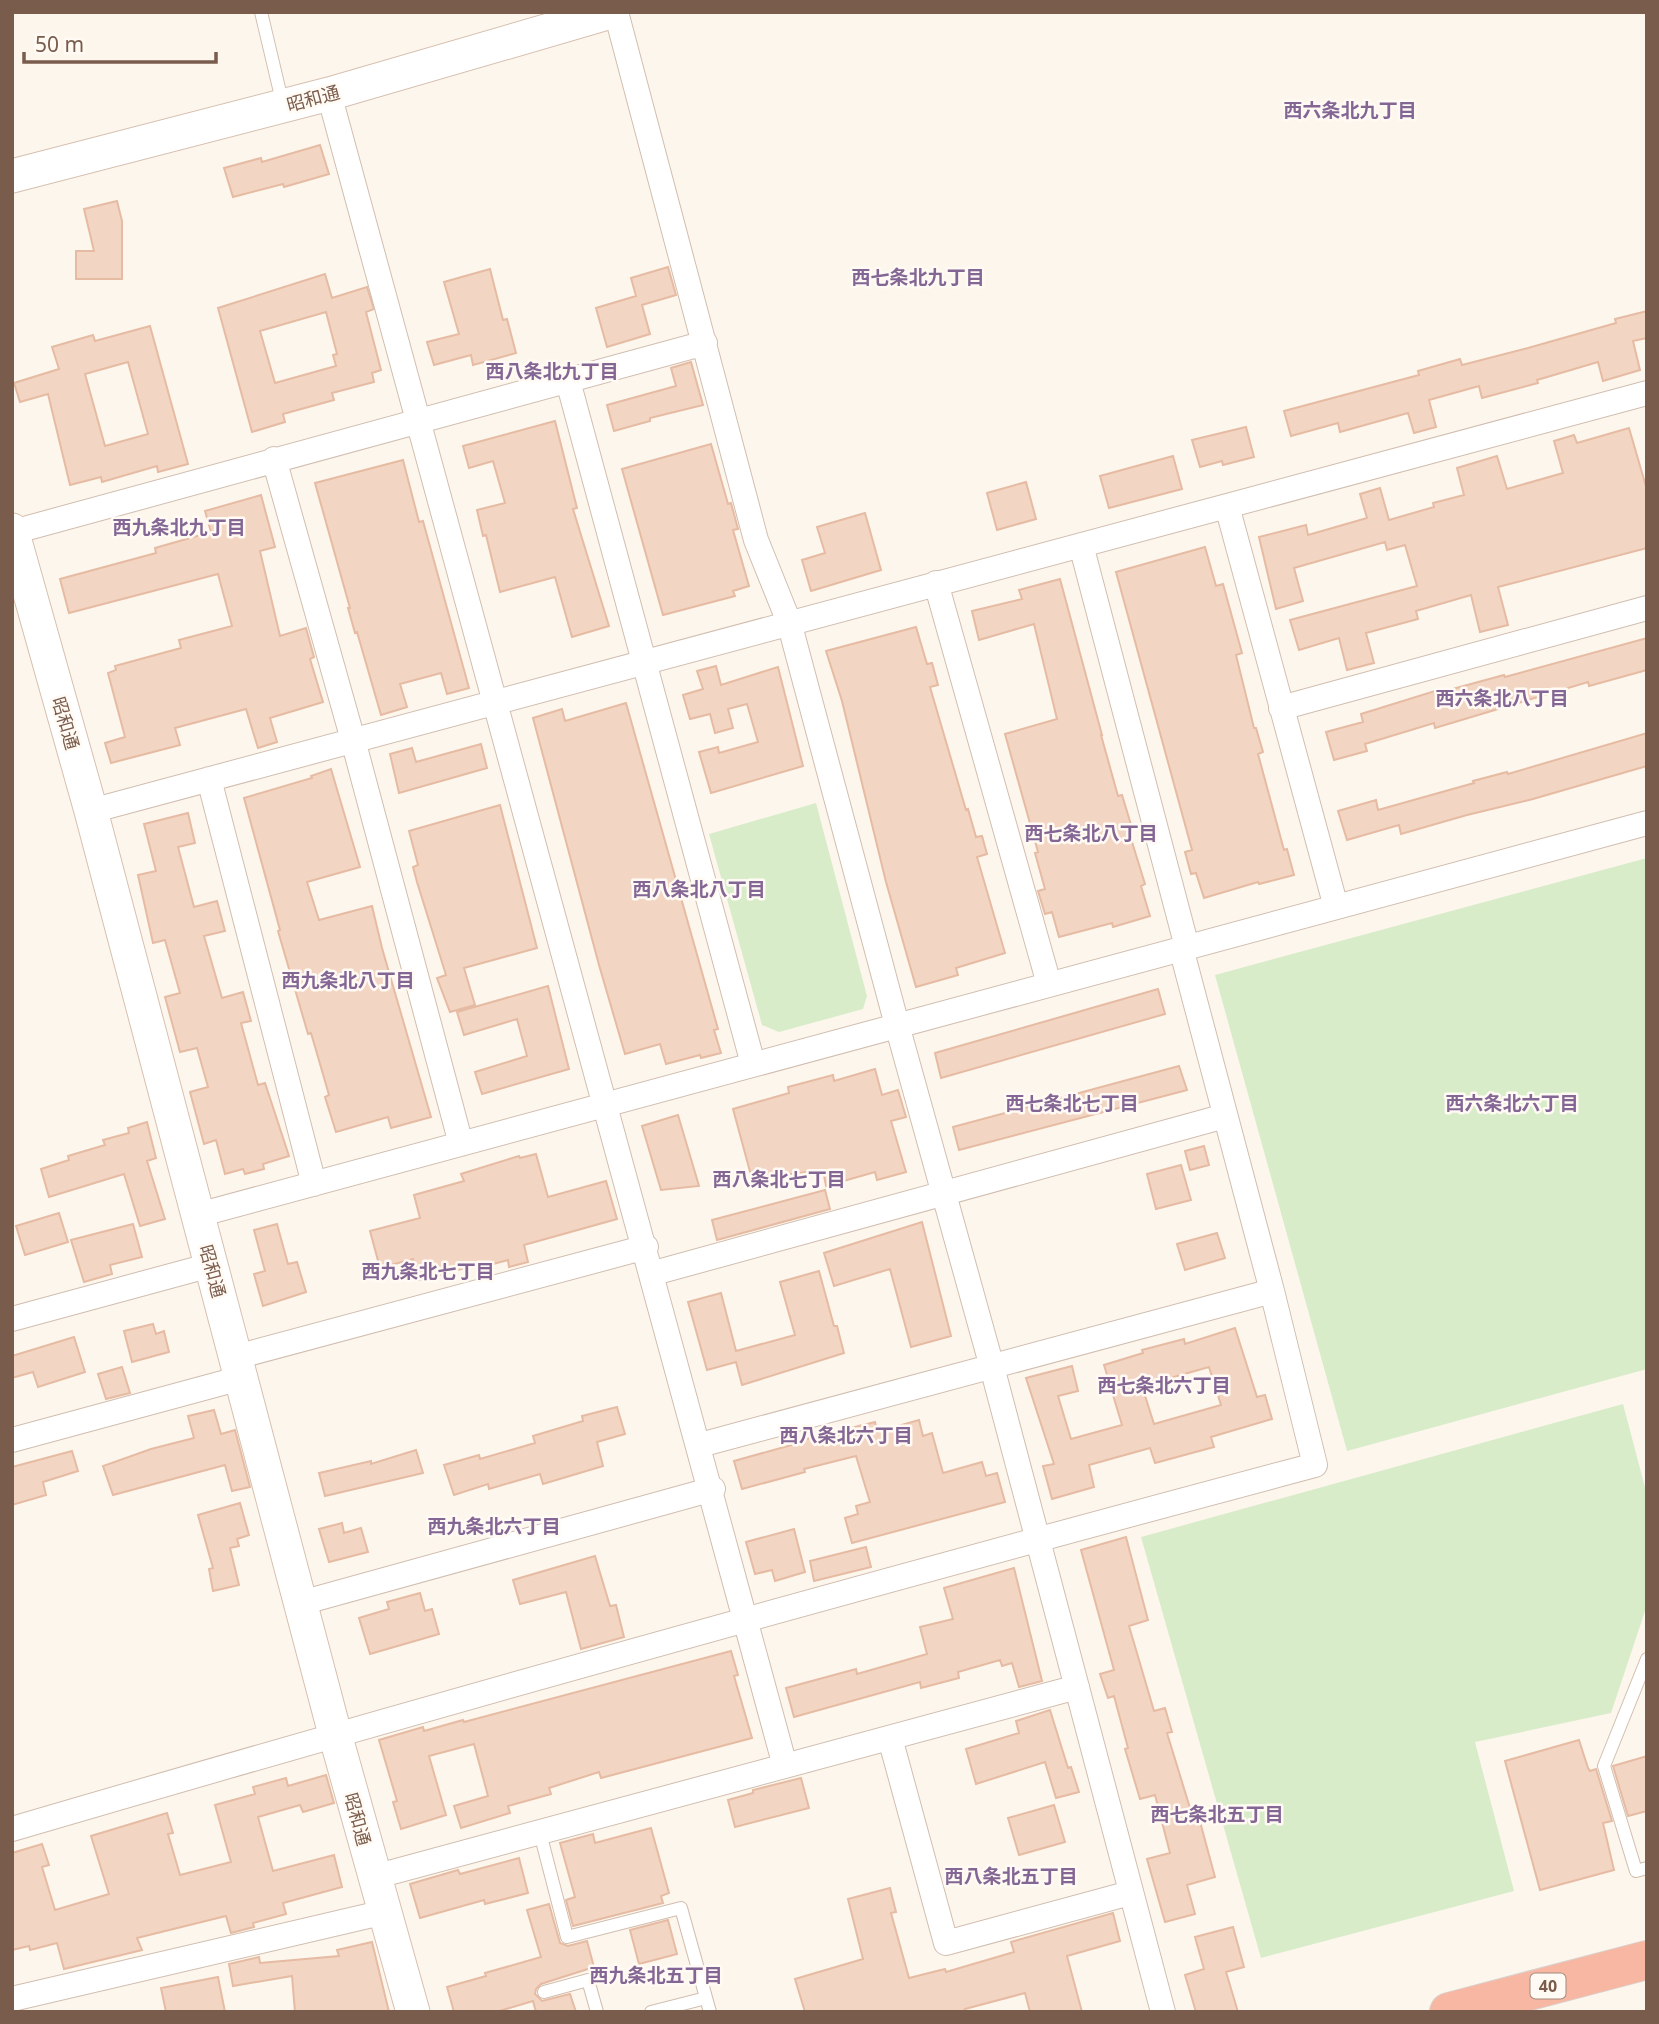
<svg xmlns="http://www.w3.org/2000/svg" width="1659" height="2024" font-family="'Noto Sans','Noto Sans JP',sans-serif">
	<rect width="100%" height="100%" fill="#fdf6ec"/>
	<!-- green -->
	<path fill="#d8ecc9" d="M816,803L867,996L863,1009L779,1032L762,1025L709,834Z
		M1647,858V1369L1347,1451L1215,975Z
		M1623,1404L1647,1495V1605L1611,1713L1475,1742L1514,1891L1261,1958L1141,1537Z"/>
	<!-- building -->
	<path fill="#f3d5c3" stroke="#e6bba3" stroke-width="2" fill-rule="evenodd" d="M320,145L329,174L284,187L283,184L233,197L224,168L261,158L262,162Z
		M117,201L122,221V279H76V251H94L84,209Z
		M668,267L676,295L642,305L650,334L607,347L596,308L636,296L631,278Z
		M490,269L503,320L507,319L516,353L473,365L471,355L434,365L427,342L459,334L444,282Z
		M325,274L332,298L367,287L374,309L366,312L381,370L372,373L374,382L332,393L334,400L283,414L285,422L252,432L218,308ZM326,312L337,354L333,355L336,366L275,383L260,331Z
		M1647,311V338L1633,341L1640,370L1603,381L1598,362L1537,380L1538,383L1482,398L1479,386L1429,400L1436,427L1414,433L1408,413L1340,432L1338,423L1291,436L1284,411L1419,375L1418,371L1460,359L1462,365L1528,348L1616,323L1615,319Z
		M150,326L188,464L158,472L157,466L102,482L101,477L70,485L48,394L20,402L14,383L59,369L52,347L93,335L95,341ZM128,362L148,434L105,446L85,374Z
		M691,362L703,405L650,418V421L614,431L607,405L676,386L671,368Z
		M555,421L577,508L573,509L609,626L572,637L555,577L500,592L486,535L483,536L477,510L505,503L493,461L469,468L463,446Z
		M1246,427L1254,457L1223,465L1222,461L1200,467L1192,440Z
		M1629,428L1647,490V548L1498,587L1508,625L1480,632L1471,595L1416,611L1418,619L1366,633L1374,663L1347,670L1339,638L1299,650L1290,620L1417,586L1405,545L1387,550L1385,542L1294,568L1303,601L1276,609L1259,537L1306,525L1308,535L1367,518L1360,494L1380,488L1389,520L1434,507L1433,503L1464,495L1457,468L1497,456L1507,489L1563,473L1554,441L1574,435L1577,443Z
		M711,444L728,504L731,503L738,529L733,530L749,586L733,591L735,596L663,615L622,469Z
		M1173,456L1182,489L1109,508L1100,476Z
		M403,460L419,522L423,521L469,688L447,694L441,673L400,684L407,707L381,715L357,632L355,633L348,608H350L315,483Z
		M1026,482L1036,519L997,530L987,493Z
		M261,495L275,547L260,551L280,636L306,628L314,657L310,659L323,702L270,718L277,742L258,748L246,709L175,728L180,745L111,763L105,743L125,737L108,673L116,670L115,666L181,648L179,640L232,626L218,574L69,613L60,579L156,553L155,548L211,532L205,511Z
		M865,513L881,570L811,591L802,560L825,553L817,527Z
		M1205,547L1216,586L1223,584L1242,653L1236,655L1254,728H1256L1263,752L1258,754L1284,850L1287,849L1294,875L1259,884L1258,882L1204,898L1196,873L1191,874L1185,852L1192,850L1116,572Z
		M1060,579L1102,735H1101L1118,796L1122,795L1132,828L1128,829L1145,884L1141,886L1150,916L1113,927L1112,923L1059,937L1052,912L1045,914L1038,891L1045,889L1035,853L1038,852L1005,734L1057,719L1034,624L979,640L972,611L1022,599L1019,590Z
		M916,627L927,664L932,663L938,685L930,687L966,810L968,809L976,837L982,836L987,854L977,857L1005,953L956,968L958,975L916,987L886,882L842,701L826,651Z
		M1647,638V670L1589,686L1588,682L1435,728L1434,723L1365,744L1367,751L1334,760L1326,732L1363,722L1361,714L1438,690V693L1504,675L1505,677Z
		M716,666L721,685L778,667L803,766L711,793L699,752L718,747L719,753L758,742L747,704L728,709L733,728L715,733L710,714L690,719L683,695L703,689L697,671Z
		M626,703L718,1029L714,1030L721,1053L701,1058L700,1055L666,1064L660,1044L625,1054L599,965L533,718L562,709L565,721Z
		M1647,733V766L1533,799L1467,815L1401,834L1399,825L1347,840L1338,811L1376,800L1378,810L1474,783L1473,781L1507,772L1508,774Z
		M481,744L487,768L399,793L390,754L412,748L416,762Z
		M331,769L360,867L307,882L319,920L372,906L382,948L431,1117L391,1128L388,1117L336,1132L325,1097L329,1095L311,1033L308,1034L278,931L280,930L244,798L312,778L311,776Z
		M500,805L537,948L464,968L475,1005L450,1012L437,978L446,975L417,882L413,867L418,865L409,831Z
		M188,813L195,843L178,847L194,907L217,901L225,931L204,936L222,998L243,992L251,1021L241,1023L258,1085L265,1083L289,1156L263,1164L264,1169L245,1174L243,1169L225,1174L216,1140L204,1144L190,1092L208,1087L197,1048L180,1052L165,997L180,993L165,940L153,943L138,875L156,871L144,824Z
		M548,986L569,1069L482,1094L475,1072L527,1056L517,1019L464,1035L457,1012Z
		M1158,989L1165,1014L941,1078L935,1053Z
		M1179,1066L1187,1090L959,1150L953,1127Z
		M875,1069L882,1095L898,1090L906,1117L891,1121L906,1172L877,1180L875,1172L826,1186L823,1170L752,1179L733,1109L789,1093L788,1087L833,1075L834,1081Z
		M678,1115L699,1186L661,1190L642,1126Z
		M147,1122L156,1158L147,1161L165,1219L140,1226L124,1174L49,1197L41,1169L69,1160L68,1156L105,1145L103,1140L129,1133L128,1128Z
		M1204,1146L1209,1165L1190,1170L1185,1151Z
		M536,1154L548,1197L606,1181L617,1219L524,1245L528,1262L509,1267L508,1260L493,1264L492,1261L419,1280L413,1259L380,1268L370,1231L420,1218L414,1195L464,1181L461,1174L519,1156L520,1158Z
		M1181,1165L1191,1200L1156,1209L1147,1174Z
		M825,1190L830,1209L717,1240L712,1220Z
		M59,1213L68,1242L25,1255L16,1226Z
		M922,1222L951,1336L911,1347L890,1269L834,1286L824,1253Z
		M133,1224L142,1257L110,1265L112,1274L84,1282L71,1240Z
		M277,1224L288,1264L297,1262L306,1292L263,1306L254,1274L265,1271L254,1230Z
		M1217,1233L1225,1258L1185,1270L1177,1244Z
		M819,1271L834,1326H837L844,1353L742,1385L736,1362L707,1370L688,1302L721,1293L736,1351L795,1335L780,1282Z
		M153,1324L156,1334L164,1331L169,1352L132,1362L124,1331Z
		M1235,1328L1257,1397L1265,1395L1272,1419L1211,1437L1214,1447L1155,1463L1150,1448L1089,1465L1094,1487L1052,1499L1043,1466L1054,1464L1026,1378L1072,1366L1078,1391L1058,1396L1071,1439L1122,1425L1104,1365L1143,1353L1142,1350L1184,1339L1185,1344ZM1209,1367L1221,1405L1154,1424L1142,1386Z
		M74,1337L85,1372L38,1387L33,1372L12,1378V1356Z
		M122,1367L130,1393L106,1399L98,1374Z
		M617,1407L625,1434L597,1442L603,1466L543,1484L540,1474L489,1489L488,1484L454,1495L444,1465L479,1455L480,1459L535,1443L533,1436L583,1421L582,1416Z
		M214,1410L221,1434L235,1430L250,1487L232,1491L225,1465L113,1495L103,1466L151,1449L194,1438L188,1416Z
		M919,1420L923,1436L932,1433L943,1473L982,1462L986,1476L997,1473L1005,1502L852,1543L845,1518L858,1514L856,1506L870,1502L856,1456L804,1469L805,1472L742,1489L734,1461L802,1442V1440L875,1422L877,1432Z
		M416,1450L423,1473L325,1496L319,1473L371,1461V1464Z
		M72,1451L78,1471L43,1482L46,1495L12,1505V1467Z
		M240,1503L249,1535L237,1539L239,1546L230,1548L239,1585L213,1591L209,1569L213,1568L198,1515Z
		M342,1523L344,1533L361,1528L368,1552L329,1562L319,1529Z
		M794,1529L805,1572L775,1581L772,1570L755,1574L746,1542Z
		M1126,1537L1148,1620L1129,1626L1154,1711L1165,1708L1172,1732L1167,1733L1190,1808L1196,1807L1215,1877L1187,1885L1195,1914L1165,1922L1147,1859L1170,1853L1155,1795L1140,1799L1125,1749L1128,1748L1114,1696L1108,1698L1100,1674L1114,1670L1081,1550Z
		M866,1547L871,1567L814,1581L810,1561Z
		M595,1556L610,1606L616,1605L624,1637L581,1649L566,1592L520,1604L513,1580Z
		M1014,1568L1042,1681L1019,1687L1012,1663L1002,1666L1000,1660L958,1672L959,1678L921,1688L920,1682L794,1717L786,1688L856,1669L857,1674L927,1654L920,1627L953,1619L944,1588Z
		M420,1593L425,1611L432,1609L439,1634L370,1654L359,1618L389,1609L387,1602Z
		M731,1651L738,1675L734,1676L752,1738L601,1778L599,1772L549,1788L551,1794L508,1806L510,1813L461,1828L454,1806L488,1796L474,1744L429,1756L446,1815L401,1829L393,1802L397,1801L379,1740L423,1727L424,1731L463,1720L464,1722Z
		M1050,1710L1068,1768L1071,1767L1079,1792L1056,1798L1045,1762L976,1784L966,1749L1019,1733L1016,1721Z
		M1579,1740L1588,1768L1590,1771L1596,1769L1612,1821L1603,1823L1614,1870L1540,1890L1505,1761Z
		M1647,1756V1811L1628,1816L1613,1766Z
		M326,1775L334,1803L303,1812L300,1805L258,1817L273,1871L334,1855L342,1887L283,1903L286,1914L253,1923L254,1927L231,1933L226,1916L137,1938L142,1950L64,1969L57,1943L30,1950L29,1946L12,1950V1853L42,1844L49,1865L42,1867L55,1910L109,1894L91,1836L167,1813L173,1833L168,1834L180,1875L231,1862L215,1805L255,1794L253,1787L286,1778L288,1786Z
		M801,1778L809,1808L735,1827L728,1800L753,1793V1790Z
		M1054,1805L1065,1842L1019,1855L1008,1818Z
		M651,1828L669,1893L661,1896L663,1903L573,1926L566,1900L575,1897L560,1843L593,1834L595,1843Z
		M519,1858L528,1893L485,1904L484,1900L420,1918L410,1884L458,1870L460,1874Z
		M890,1888L896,1912L891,1913L909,1978L945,1969L946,1972L1014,1952L1011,1942L1113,1913L1120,1941L1067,1956L1082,2012H1030L1025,1993L965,2009L966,2012H805L795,1979L863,1959L848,1899Z
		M549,1904L560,1943L568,1946L587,1941L594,1967L541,1984L536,1989L535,1994L542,2001L570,1994L576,2012H536L533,2001L496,2012H454L447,1987L486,1976L485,1973L541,1957L527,1910Z
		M668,1920L677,1954L639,1964L630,1930Z
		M1233,1927L1244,1967L1226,1972L1238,2012H1196L1185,1975L1204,1969L1195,1937Z
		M372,1942L389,2012H295L292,1976L233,1986L229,1964L259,1957L260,1963L339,1956L337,1950Z
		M218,1977L225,2012H166L161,1988Z"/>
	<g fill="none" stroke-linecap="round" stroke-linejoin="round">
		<defs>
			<path id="lane" d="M261,12L283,105
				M1647,1659L1604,1766L1636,1871L1647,1868
				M540,1833L567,1937L681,1908L710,2012
				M544,1992L588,1980L597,2012
				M651,2012L706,1998"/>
			<path id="street" d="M616,12L756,540L789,622L897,1025L992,1367L1163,2012
				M329,94C484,650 638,1207 785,1766
				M568,381L753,1064
				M274,459L353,740L461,1144
				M1227,506L1647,393
				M13,532L705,343
				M1081,545L1187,947
				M936,583L1049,984
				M1281,708L1647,608
				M209,779L314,1184
				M91,811L1227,506L1336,907
				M198,1215L1647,823
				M654,1273L1225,1116
				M12,1319L211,1265
				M236,1357L646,1247
				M12,1440L241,1378
				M700,1445L1272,1291
				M301,1603L713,1489
				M890,1738L946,1943L1130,1893
				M12,1829C445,1702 880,1581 1315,1465L1272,1291L1181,948
				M374,1877L1077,1687
				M12,1999L385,1912"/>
			<path id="secondary" d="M12,176L329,94L611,12
				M12,530L91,811L335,1734L413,2012"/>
			<path id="highway" d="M1449,2012L1647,1960"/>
		</defs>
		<!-- lane casing -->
		<use href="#lane" stroke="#d1beb0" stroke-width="14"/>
		<!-- street casing -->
		<use href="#street" stroke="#d1beb0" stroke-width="26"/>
		<!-- secondary casing -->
		<use href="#secondary" stroke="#d6c0b0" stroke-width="35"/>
		<!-- highway casing -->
		<use href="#highway" stroke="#dad1cd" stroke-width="40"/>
		<!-- lane -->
		<use href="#lane" stroke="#fff" stroke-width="12"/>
		<!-- street -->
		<use href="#street" stroke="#fff" stroke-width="24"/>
		<!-- secondary -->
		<use href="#secondary" stroke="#fff" stroke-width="33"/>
		<!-- highway -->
		<use href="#highway" stroke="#f7b7a3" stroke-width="38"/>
	</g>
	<g text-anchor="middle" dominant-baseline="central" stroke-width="5" stroke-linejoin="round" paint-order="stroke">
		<!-- shield labels -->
		<rect fill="#fffaf3" stroke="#a28b7f" stroke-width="2" x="1530.5" y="1973.5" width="35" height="25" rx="5"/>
		<g font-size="16" font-weight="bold" fill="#7a5c4d">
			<text x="1548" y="1986">40</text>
		</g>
		<!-- street labels -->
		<g font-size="18" fill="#7a5c4d" stroke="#fffaf3">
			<text transform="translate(313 98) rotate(-15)">昭和通</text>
			<text transform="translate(66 723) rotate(74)">昭和通</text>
			<text transform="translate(213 1271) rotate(75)">昭和通</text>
			<text transform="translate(358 1819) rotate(75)">昭和通</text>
		</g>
		<!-- neighbourhood labels -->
		<g font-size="19" font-weight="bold" fill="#846695" stroke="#fffaf3">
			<text x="1350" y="110">西六条北九丁目</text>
			<text x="918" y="277">西七条北九丁目</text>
			<text x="552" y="371">西八条北九丁目</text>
			<text x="179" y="527">西九条北九丁目</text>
			<text x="1502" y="698">西六条北八丁目</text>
			<text x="1091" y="833">西七条北八丁目</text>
			<text x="699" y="889">西八条北八丁目</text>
			<text x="348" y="980">西九条北八丁目</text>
			<text x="1072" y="1103">西七条北七丁目</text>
			<text x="1512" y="1103">西六条北六丁目</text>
			<text x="779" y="1179">西八条北七丁目</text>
			<text x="428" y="1271">西九条北七丁目</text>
			<text x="1164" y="1385">西七条北六丁目</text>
			<text x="846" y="1435">西八条北六丁目</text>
			<text x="494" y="1526">西九条北六丁目</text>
			<text x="1217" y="1814">西七条北五丁目</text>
			<text x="1011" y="1876">西八条北五丁目</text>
			<text x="656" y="1975">西九条北五丁目</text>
		</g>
	</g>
	<!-- border -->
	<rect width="1659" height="2024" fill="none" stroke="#7a5c4d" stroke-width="28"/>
	<!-- scale -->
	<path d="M24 52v10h192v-10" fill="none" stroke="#7a5c4d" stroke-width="3.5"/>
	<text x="35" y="52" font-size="21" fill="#7a5c4d" stroke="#fffaf3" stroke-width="5" paint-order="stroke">50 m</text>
</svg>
